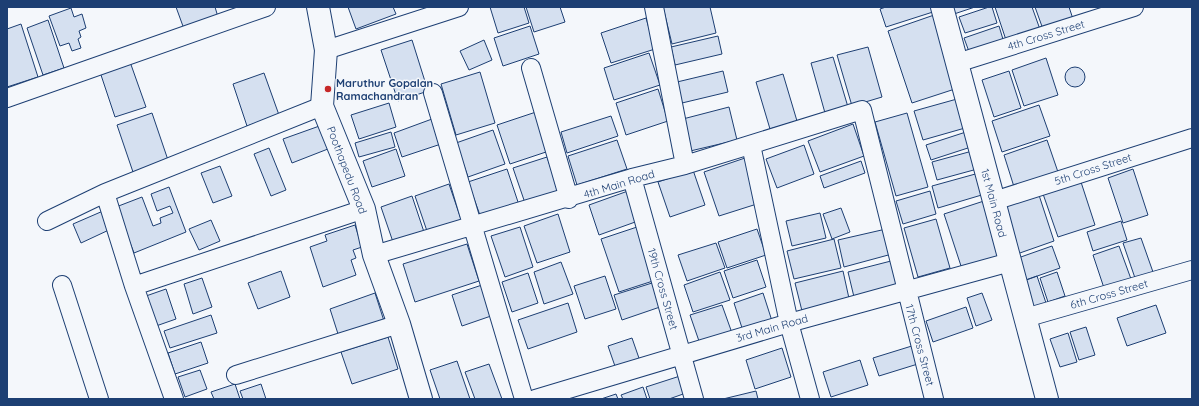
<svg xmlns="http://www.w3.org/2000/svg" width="1199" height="406" font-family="Quicksand,sans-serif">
	<rect width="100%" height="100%" fill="#f4f7fb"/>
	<!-- building -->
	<path fill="#d5e0f0" stroke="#1d3f73" d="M176,7H215L218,17L184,29Z
		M348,7H393L396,14L356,29Z
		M490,7H524L529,23L498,33Z
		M526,7H560L565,22L534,32Z
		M663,7H710L716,33L672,44Z
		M886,7H935L936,11L886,27L880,9Z
		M951,7H975L954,14Z
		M989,7H992L997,23L965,33L959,17Z
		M995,7H1032L1042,35L1006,40Z
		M1035,7H1069L1074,22L1044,32Z
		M71,8L74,17L82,14L86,28L79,31L81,37L78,39L81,48L72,51L69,43L60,46L49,16Z
		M937,14L961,87L912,103L888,31Z
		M646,18L655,49L611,63L601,33Z
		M48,20L64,68L43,75L27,28Z
		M21,24L38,77L7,87V29Z
		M530,26L539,54L503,66L494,38Z
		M999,26L1005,46L971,57L964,38Z
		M718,36L722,54L675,65L671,47Z
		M412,40L428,91L398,101L381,50Z
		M484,40L492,60L469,70L460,51Z
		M868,47L882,97L852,106L837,55Z
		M649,53L660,85L614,100L604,68Z
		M833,57L848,107L825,113L811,63Z
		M1046,58L1058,95L1024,106L1012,70Z
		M129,59L146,107L115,117L99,69Z
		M1065 77a10 10 0 1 1 20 0a10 10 0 1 1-20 0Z
		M723,71L728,92L682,103L677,82Z
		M1009,71L1021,108L994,117L982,80Z
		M480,72L495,123L456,135L441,84Z
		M264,73L279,115L247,126L233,84Z
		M783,74L797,121L770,129L756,82Z
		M658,89L668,121L626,135L616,103Z
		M957,99L965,128L923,140L914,111Z
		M389,103L396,127L359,139L351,115Z
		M1039,105L1050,136L1002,152L992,121Z
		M729,107L737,140L686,152L679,120Z
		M536,112L549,151L510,164L497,125Z
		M152,113L169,163L134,175L117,125Z
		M907,113L928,187L896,196L875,122Z
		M611,116L618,136L567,153L561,132Z
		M432,119L441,144L402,157L394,133Z
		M325,124L333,147L292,163L283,139Z
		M853,124L864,156L820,172L808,141Z
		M493,130L505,164L468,177L456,143Z
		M969,131L974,146L931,160L926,145Z
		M391,132L395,147L359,157L355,143Z
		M617,140L627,169L577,185L568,156Z
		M1047,140L1059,175L1015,190L1004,155Z
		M804,145L814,174L777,188L766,159Z
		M269,148L286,190L271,196L254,154Z
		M396,149L405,176L372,187L363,161Z
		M976,150L981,168L937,180L932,162Z
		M547,157L559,192L525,203L513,168Z
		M745,158L760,203L719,216L704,172Z
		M861,161L865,173L824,188L820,176Z
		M220,166L232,196L213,203L201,173Z
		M507,169L519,205L481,218L468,182Z
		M1133,169L1148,215L1123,223L1108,178Z
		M693,170L705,205L670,217L658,182Z
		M979,173L985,194L938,208L932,186Z
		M1080,179L1095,225L1058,237L1042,191Z
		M449,184L462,222L428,234L415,196Z
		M169,187L186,232L134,253L116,207L142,197L153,226L161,223L160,218L173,213L170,206L157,211L151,194Z
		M1037,189L1054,241L1017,254L1000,202Z
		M628,191L638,221L599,235L589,205Z
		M930,191L936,214L903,224L896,201Z
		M412,196L424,232L393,242L381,207Z
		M987,200L1005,255L962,269L944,214Z
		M841,208L850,232L832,239L823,214Z
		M103,211L111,229L81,243L73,224Z
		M820,213L826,238L792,246L786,221Z
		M558,214L570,252L537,263L524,226Z
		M936,219L950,268L918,277L904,228Z
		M211,220L220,241L199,250L189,229Z
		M1121,221L1127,240L1093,251L1087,232Z
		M355,225L362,247L353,250L356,258L351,260L356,275L323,287L310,247L327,241L325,235Z
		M520,227L533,267L505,277L491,236Z
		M637,227L656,280L619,292L601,239Z
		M757,229L766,255L727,268L718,242Z
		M886,229L892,254L844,267L838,240Z
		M1141,238L1153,272L1135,278L1123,243Z
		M834,239L841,268L794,279L787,251Z
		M716,243L725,268L687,281L678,255Z
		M467,244L479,281L415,302L403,264Z
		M1052,246L1060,268L1026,280L1018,258Z
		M1119,246L1131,279L1104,288L1093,255Z
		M757,260L766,287L733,298L724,271Z
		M891,261L898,286L854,297L848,272Z
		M561,262L573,294L544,304L534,272Z
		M281,271L290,297L258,309L248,283Z
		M843,271L850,303L803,315L795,283Z
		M720,272L730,300L693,312L684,285Z
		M1057,272L1065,296L1048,302L1040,278Z
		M528,273L538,303L512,312L502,282Z
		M605,276L616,309L585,319L574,286Z
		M1037,276L1046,303L1032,308L1023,281Z
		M202,278L212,307L193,314L184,284Z
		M652,283L660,307L622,320L614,295Z
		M482,285L491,316L462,326L452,295Z
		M166,289L176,319L156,326L146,296Z
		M375,293L384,321L339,337L330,309Z
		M763,293L772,321L743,331L734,303Z
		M982,293L992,320L976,326L967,298Z
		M568,303L577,332L528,349L518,320Z
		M722,305L732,333L700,344L690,315Z
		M1156,305L1166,333L1127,346L1117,318Z
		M966,307L973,328L933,342L926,321Z
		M211,315L217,333L170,348L164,331Z
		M1086,327L1095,355L1079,360L1070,332Z
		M1068,333L1077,362L1060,367L1050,339Z
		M388,337L398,369L352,384L341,352Z
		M632,338L641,364L617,372L608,346Z
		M201,342L208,363L175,374L168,353Z
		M915,345L921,363L879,376L873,358Z
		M782,348L791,377L755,389L746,360Z
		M860,360L868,385L831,397L823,372Z
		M457,361L470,399H440L430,370Z
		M489,364L502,399H475L465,372Z
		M200,370L207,389L185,397L178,377Z
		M680,376L686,393L669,399H650L646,387Z
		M235,384L240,399H214L211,392Z
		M261,384L266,399H243L240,391Z
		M643,387L647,399H623L621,395Z
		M756,391L758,399H723Z
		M616,394L618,399H601Z"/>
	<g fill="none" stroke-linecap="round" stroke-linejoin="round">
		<defs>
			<path id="street" d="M654,7L685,165
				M326,50L459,7
				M957,63L1134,7
				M531,68L569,199
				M433,93L524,399
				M7,98L266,7
				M751,145L789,323L810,399
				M632,178L694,399
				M105,193L134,286L174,399
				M994,201L1192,138
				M47,221L105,193L322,106
				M374,255L632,178L685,165L862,110L934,399
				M62,285L99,399
				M134,286L364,209
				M1025,318L1192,270
				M236,375L399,324
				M535,399L789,323L1010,262"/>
			<path id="secondary" d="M318,7L326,50L322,106L364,209L374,255L399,324L421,399
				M942,7L1047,399"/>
		</defs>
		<!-- street casing -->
		<use href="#street" stroke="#1d3f73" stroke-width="20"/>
		<!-- secondary casing -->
		<use href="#secondary" stroke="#1d3f73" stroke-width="24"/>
		<!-- street -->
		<use href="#street" stroke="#f4f7fb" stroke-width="18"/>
		<!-- secondary -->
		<use href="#secondary" stroke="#f4f7fb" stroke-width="22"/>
	</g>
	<!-- markers -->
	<circle fill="#c62828" stroke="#f4f7fb" stroke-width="1.5" cx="328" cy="89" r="4"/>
	<g text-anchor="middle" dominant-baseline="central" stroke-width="3" stroke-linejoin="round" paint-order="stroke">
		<!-- street labels -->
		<g font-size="11" fill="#1d3f73" stroke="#f4f7fb">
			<text transform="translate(1046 35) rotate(-17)">4th Cross Street</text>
			<text transform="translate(1093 169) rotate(-18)">5th Cross Street</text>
			<text transform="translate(347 170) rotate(69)">Poothapedu Road</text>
			<text transform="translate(619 184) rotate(-17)">4th Main Road</text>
			<text transform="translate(994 203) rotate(75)">1st Main Road</text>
			<text transform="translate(663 289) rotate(74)">19th Cross Street</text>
			<text transform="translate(1109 294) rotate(-16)">6th Cross Street</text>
			<text transform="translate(772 328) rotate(-16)">3rd Main Road</text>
			<text transform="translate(920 345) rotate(75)">17th Cross Street</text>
		</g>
		<!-- poi labels -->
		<g font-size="11" font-weight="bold" fill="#1d3f73" stroke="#f4f7fb" text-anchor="start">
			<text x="336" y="83">Maruthur Gopalan<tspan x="336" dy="13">Ramachandran</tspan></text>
		</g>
	</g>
	<!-- border -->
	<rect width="1199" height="406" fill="none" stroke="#1d3f73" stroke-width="16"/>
</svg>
